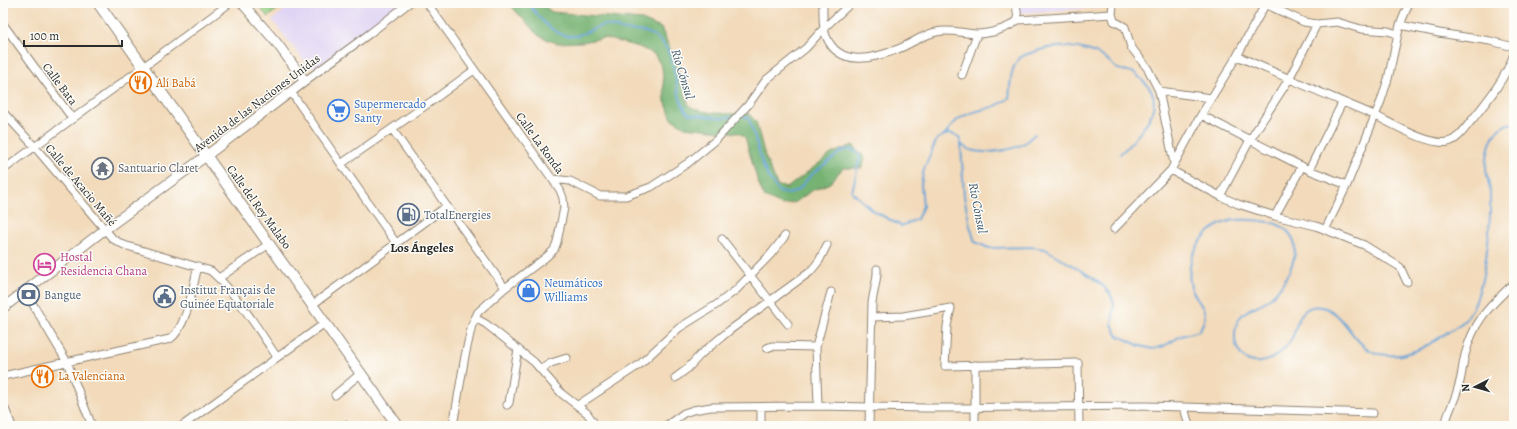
<svg xmlns="http://www.w3.org/2000/svg" width="1517" height="429" font-family="Alegreya,serif">
	<rect width="100%" height="100%" fill="#fdfcf7"/>
	<filter id="ink" filterUnits="userSpaceOnUse"><feTurbulence type="fractalNoise" baseFrequency=".025" numOctaves="2"/><feDisplacementMap in="SourceGraphic" scale="8" xChannelSelector="R" yChannelSelector="G"/><feConvolveMatrix kernelMatrix="1 2 1 2 8 2 1 2 1" color-interpolation-filters="sRGB"/></filter>
	<filter id="wash" filterUnits="userSpaceOnUse"><feTurbulence type="fractalNoise" baseFrequency=".012" numOctaves="4" result="noise"/><feDisplacementMap in="SourceGraphic" scale="16" xChannelSelector="R" yChannelSelector="G"/><feGaussianBlur stdDeviation="0.9" result="paint"/><feColorMatrix in="noise" values="0 0 0 0 0 0 0 0 0 0 0 0 0 0 0 0 0 1.4 0 .05"/><feComposite in="paint" operator="in"/></filter>
	<g filter="url(#wash)">
		<rect width="100%" height="100%" fill="#f2daba"/>
		<!-- built -->
		<path fill="#e0d4f4" d="M293,3H400L401,9L317,67H309L272,20Z
			M1018,3H1110V7L1019,13Z"/>
		<!-- green -->
		<path fill="#93d085" stroke="#5f7e58" d="M256,3H285L268,17Z"/>
		<!-- forest -->
		<path fill="#76b272" stroke="#506e4e" d="M505,3H540L552,12L642,20L661,28L676,62L689,106C706,115 729,114 748,113L756,122L765,156L777,185L787,188L831,154L853,145L865,158L862,168H843L830,183L811,191L796,202L782,205L764,197L757,179L745,137L739,133L685,127L672,119L665,101L662,67L654,54L639,47L604,38L582,42L556,43L539,36L512,7Z"/>
		<g fill="none" stroke-linecap="round" stroke-linejoin="round">
			<!-- stream -->
			<path stroke="#64a2d6" stroke-width="2" d="M528,3C540,19 556,41 579,35C585,33 599,26 604,25C611,25 618,29 625,30C638,32 645,29 657,38C681,55 670,94 689,114L721,118L734,117
				M740,116H744L749,119L764,168L769,178L779,192L789,194L798,190L811,175L842,151C849,149 857,148 860,157L852,192L872,210L901,226L917,219L923,206L921,184L924,169L937,139C945,134 950,132 959,137L961,144L964,196L970,226L975,242L989,248L1032,247L1045,249L1090,276L1102,285L1110,293L1114,304L1112,324L1117,335L1140,346L1153,349L1164,346L1181,336L1199,331C1215,306 1193,305 1190,282C1186,254 1206,224 1235,220C1247,219 1258,220 1269,222C1280,224 1291,231 1294,242C1299,261 1281,291 1266,301C1260,305 1253,307 1247,311C1233,319 1231,344 1242,356C1247,361 1254,363 1261,362C1275,360 1287,348 1293,336C1297,327 1297,316 1306,310C1311,306 1316,306 1322,307C1350,314 1352,354 1388,355C1394,355 1400,356 1405,354C1424,349 1438,339 1454,328C1457,326 1461,324 1464,321C1486,298 1491,225 1490,194C1490,186 1487,177 1486,169C1486,161 1488,151 1490,144C1494,132 1502,124 1514,123
				M946,134C961,105 989,115 1009,98C1011,84 1009,69 1020,58C1023,55 1028,54 1031,53C1054,43 1084,45 1105,58C1109,60 1112,65 1116,68C1121,71 1128,70 1134,73C1137,75 1140,78 1143,81C1171,103 1138,137 1120,154
				M961,144C965,148 970,150 975,151C988,154 1014,150 1025,143C1028,140 1031,137 1035,134"/>
		</g>
	</g>
	<g filter="url(#ink)">
		<g fill="none" stroke-linecap="round" stroke-linejoin="round">
			<defs>
				<path id="minor" d="M427,3L560,190L563,198L564,208L557,242L554,250L545,258L505,288L478,312L472,325L465,356L453,426
					M823,3C823,14 822,26 826,36C839,68 873,59 898,49C911,44 922,35 936,32C949,29 962,33 976,34C989,34 1008,29 1018,20L1112,14
					M1016,3L1018,20
					M1113,3L1112,14L1114,21L1125,27L1131,47L1148,69L1159,91L1174,163
					M1263,3L1304,22L1317,24L1337,22L1361,29L1388,31L1397,34
					M3,24L72,118
					M1400,25L1439,33L1490,41L1514,47
					M1237,56C1283,76 1328,96 1374,115C1391,123 1429,146 1448,142C1459,139 1465,128 1472,120C1489,99 1505,79 1514,54
					M962,75L977,34
					M305,81L369,34L409,3
					M1159,91L1211,98
					M291,92L396,243
					M3,112L34,146L113,239L124,245L211,271C236,293 258,329 277,357
					M1201,115L1309,170L1347,185
					M392,129L505,288
					M341,164L432,101L474,70
					M3,170L230,3
					M1171,170L1220,196L1238,204L1275,216L1316,226L1364,245L1400,267L1407,282
					M1309,170L1342,103
					M553,179L570,181L600,196H626L651,187L688,163L716,140L748,105L766,80L806,48L824,28L851,3
					M1220,196L1250,140L1289,79L1317,24
					M1275,216L1302,166
					M1114,229L1171,170L1201,115L1237,56L1266,3
					M1325,230L1347,185L1381,101L1388,79L1400,25L1409,3
					M722,239L788,324
					M219,278L269,244
					M25,291L67,362L92,426
					M312,305L447,206
					M872,317L903,316L951,308L947,326L945,366L1078,363L1079,426
					M475,318L486,324L534,362L562,394L587,413L596,426
					M767,348L772,346L816,347
					M541,369L551,363L567,358
					M3,376L170,339C187,328 193,285 198,266
					M675,378L687,369L701,354L730,330L810,272L819,261L827,245
					M335,395L360,374
					M3,404L12,426
					M507,405L509,403L518,349
					M578,405L639,365L679,328L716,305L736,290L771,254L785,236
					M818,406L816,347L831,292
					M761,407V426
					M1184,407L1373,413
					M182,426L325,323
					M345,426V425
					M666,426L684,413L693,410L711,407L818,406L925,408L1145,406L1184,407L1189,426
					M869,426L872,303C873,294 878,277 877,269
					M975,426V365
					M1445,426C1447,413 1455,401 1458,388C1462,378 1462,366 1465,355C1474,320 1489,307 1514,283"/>
				<path id="tertiary" d="M3,308L104,230L206,156L305,81L276,42L242,3"/>
				<path id="secondary" d="M98,3L398,426"/>
			</defs>
			<!-- minor casing -->
			<use href="#minor" stroke="#8e8272" stroke-width="9"/>
			<!-- tertiary casing -->
			<use href="#tertiary" stroke="#8e8272" stroke-width="11"/>
			<!-- secondary casing -->
			<use href="#secondary" stroke="#8e8272" stroke-width="12"/>
			<!-- minor -->
			<use href="#minor" stroke="#fff" stroke-width="7"/>
			<!-- tertiary -->
			<use href="#tertiary" stroke="#fff" stroke-width="9"/>
			<!-- secondary -->
			<use href="#secondary" stroke="#fff" stroke-width="10"/>
		</g>
	</g>
	<!-- icons -->
	<defs>
		<symbol id="restaurant-ring" viewBox="-11 -11 22 22"><circle r="9.5" fill="#fdfcf7" stroke="#e8710a" stroke-width="1.5"/><path d="M-5-6h1v4h1v-4h1v4h1v-4h1v5L-1.5 .5V6h-2V.5L-5-1ZM5-6V6H3V1.5H1.5Q1.5-4 5-6Z" fill="#e8710a"/></symbol>
		<symbol id="supermarket-ring" viewBox="-11 -11 22 22"><circle r="9.5" fill="#fdfcf7" stroke="#3f7fe0" stroke-width="1.5"/><path d="M-6-5.5h2.5l.6 2H6L4.5 2H-2.5L-4.4-4H-6ZM-1.5 3.2a1.3 1.3 0 1 0 .1 0ZM3 3.2a1.3 1.3 0 1 0 .1 0Z" fill="#3f7fe0"/></symbol>
		<symbol id="temple-ring" viewBox="-11 -11 22 22"><circle r="9.5" fill="#fdfcf7" stroke="#6b7280" stroke-width="1.5"/><path d="M0-6L5-2H3V0L6.5 2.5H4V6H1.5V3h-3V6H-4V2.5H-6.5L-3 0V-2H-5Z" fill="#6b7280"/></symbol>
		<symbol id="fuel-ring" viewBox="-11 -11 22 22"><circle r="9.5" fill="#fdfcf7" stroke="#5c6f8a" stroke-width="1.5"/><path d="M-5.5-6h7V0h2V4h1.3V-2.5L3-4.5l.8-.8L6-3V5H2.5V1h-1V6h-7ZM-4.2-4.7v3.2H.2V-4.7Z" fill="#5c6f8a"/></symbol>
		<symbol id="hotel-ring" viewBox="-11 -11 22 22"><circle r="9.5" fill="#fdfcf7" stroke="#d1479c" stroke-width="1.5"/><path d="M-6-4.5h1.5V1H6V5H4.5V3h-9V5H-6ZM-4 0a1.8 1.8 0 1 1 3.6 0ZM.5 0V-2.5h3Q6-2.5 6 0Z" fill="#d1479c"/></symbol>
		<symbol id="shop-ring" viewBox="-11 -11 22 22"><circle r="9.5" fill="#fdfcf7" stroke="#3f7fe0" stroke-width="1.5"/><path d="M-5-2.5h2.3a2.7 3.5 0 0 1 5.4 0H5L5.5 6h-11ZM-1.5-2.5h3a1.5 2.3 0 0 0-3 0Z" fill="#3f7fe0"/></symbol>
		<symbol id="bank-ring" viewBox="-11 -11 22 22"><circle r="9.5" fill="#fdfcf7" stroke="#5c6f8a" stroke-width="1.5"/><path d="M-6-4H6V4H-6ZM0-2.3a2.3 2.3 0 1 0 0 4.6a2.3 2.3 0 1 0 0-4.6Z" fill="#5c6f8a"/></symbol>
		<symbol id="civic-ring" viewBox="-11 -11 22 22"><circle r="9.5" fill="#fdfcf7" stroke="#5c6f8a" stroke-width="1.5"/><path d="M-.6-6.5H3V-4.5H.6V-3L4-1V1h2V6H-6V1h2V-1L-.6-3ZM-1.2 2.5V6h2.4V2.5Z" fill="#5c6f8a"/></symbol>
	</defs>
	<g fill-rule="evenodd">
		<use href="#restaurant-ring" x="128" y="70" width="25" height="25"/>
		<use href="#supermarket-ring" x="326" y="98" width="25" height="25"/>
		<use href="#temple-ring" x="90" y="156" width="25" height="25"/>
		<use href="#fuel-ring" x="396" y="202" width="25" height="25"/>
		<use href="#hotel-ring" x="32" y="252" width="25" height="25"/>
		<use href="#shop-ring" x="516" y="278" width="25" height="25"/>
		<use href="#bank-ring" x="16" y="282" width="25" height="25"/>
		<use href="#civic-ring" x="152" y="284" width="25" height="25"/>
		<use href="#restaurant-ring" x="30" y="364" width="25" height="25"/>
	</g>
	<g text-anchor="middle" dominant-baseline="central" stroke-width="3" stroke-linejoin="round" paint-order="stroke">
		<!-- food labels -->
		<g font-size="12" fill="#c56008" stroke="#fdfcf7" text-anchor="start">
			<text x="156" y="83">Alí Babá</text>
			<text x="58" y="376">La Valenciana</text>
		</g>
		<!-- street labels -->
		<g font-size="12" fill="#2b2b2b" stroke="#fdfcf7">
			<text transform="translate(60 84) rotate(53)">Calle Bata</text>
			<text transform="translate(257 103) rotate(-37)">Avenida de las Naciones Unidas</text>
			<text transform="translate(540 143) rotate(54)">Calle La Ronda</text>
			<text transform="translate(81 185) rotate(50)">Calle de Acacio Mañé</text>
			<text transform="translate(259 207) rotate(54)">Calle del Rey Malabo</text>
		</g>
		<!-- shop labels -->
		<g font-size="12" fill="#366cbe" stroke="#fdfcf7" text-anchor="start">
			<text x="354" y="104">Supermercado<tspan x="354" dy="14">Santy</tspan></text>
			<text x="544" y="283">Neumáticos<tspan x="544" dy="14">Williams</tspan></text>
		</g>
		<!-- worship labels -->
		<g font-size="12" fill="#5b616d" stroke="#fdfcf7" text-anchor="start">
			<text x="118" y="168">Santuario Claret</text>
		</g>
		<!-- service labels -->
		<g font-size="12" fill="#4e5e75" stroke="#fdfcf7" text-anchor="start">
			<text x="424" y="215">TotalEnergies</text>
			<text x="180" y="290">Institut Français de<tspan x="180" dy="14">Guinée Equatoriale</tspan></text>
			<text x="44" y="295">Bangue</text>
		</g>
		<!-- hotel labels -->
		<g font-size="12" fill="#b23c85" stroke="#fdfcf7" text-anchor="start">
			<text x="60" y="257">Hostal<tspan x="60" dy="14">Residencia Chana</tspan></text>
		</g>
		<!-- water labels -->
		<g font-size="13" font-style="italic" fill="#425b6f" stroke="#fdfcf7">
			<text transform="translate(683 74) rotate(73)">Río Cónsul</text>
			<text transform="translate(978 208) rotate(79)">Río Cónsul</text>
		</g>
		<!-- neighbourhood labels -->
		<g font-size="13" font-weight="bold" fill="#2b2b2b" stroke="#fdfcf7">
			<text x="422" y="247">Los Ángeles</text>
		</g>
	</g>
	<!-- margin -->
	<rect width="1517" height="429" fill="none" stroke="#fdfcf7" stroke-width="16"/>
	<!-- north arrow -->
	<g transform="translate(1475 387) rotate(264)" stroke="#fdfcf7" stroke-width="3" paint-order="stroke">
	<path d="M0-3L7 15L0 10L-7 15Z" fill="#2b2b2b"/>
	<text y="-6" font-size="11" font-weight="bold" text-anchor="middle" fill="#2b2b2b">N</text>
	</g>
	<!-- scale -->
	<path d="M24 40v6h98v-6" fill="none" stroke="#2b2b2b" stroke-width="2"/>
	<text x="30" y="40" font-size="12" fill="#2b2b2b" stroke="#fdfcf7" stroke-width="3" paint-order="stroke">100 m</text>
</svg>
